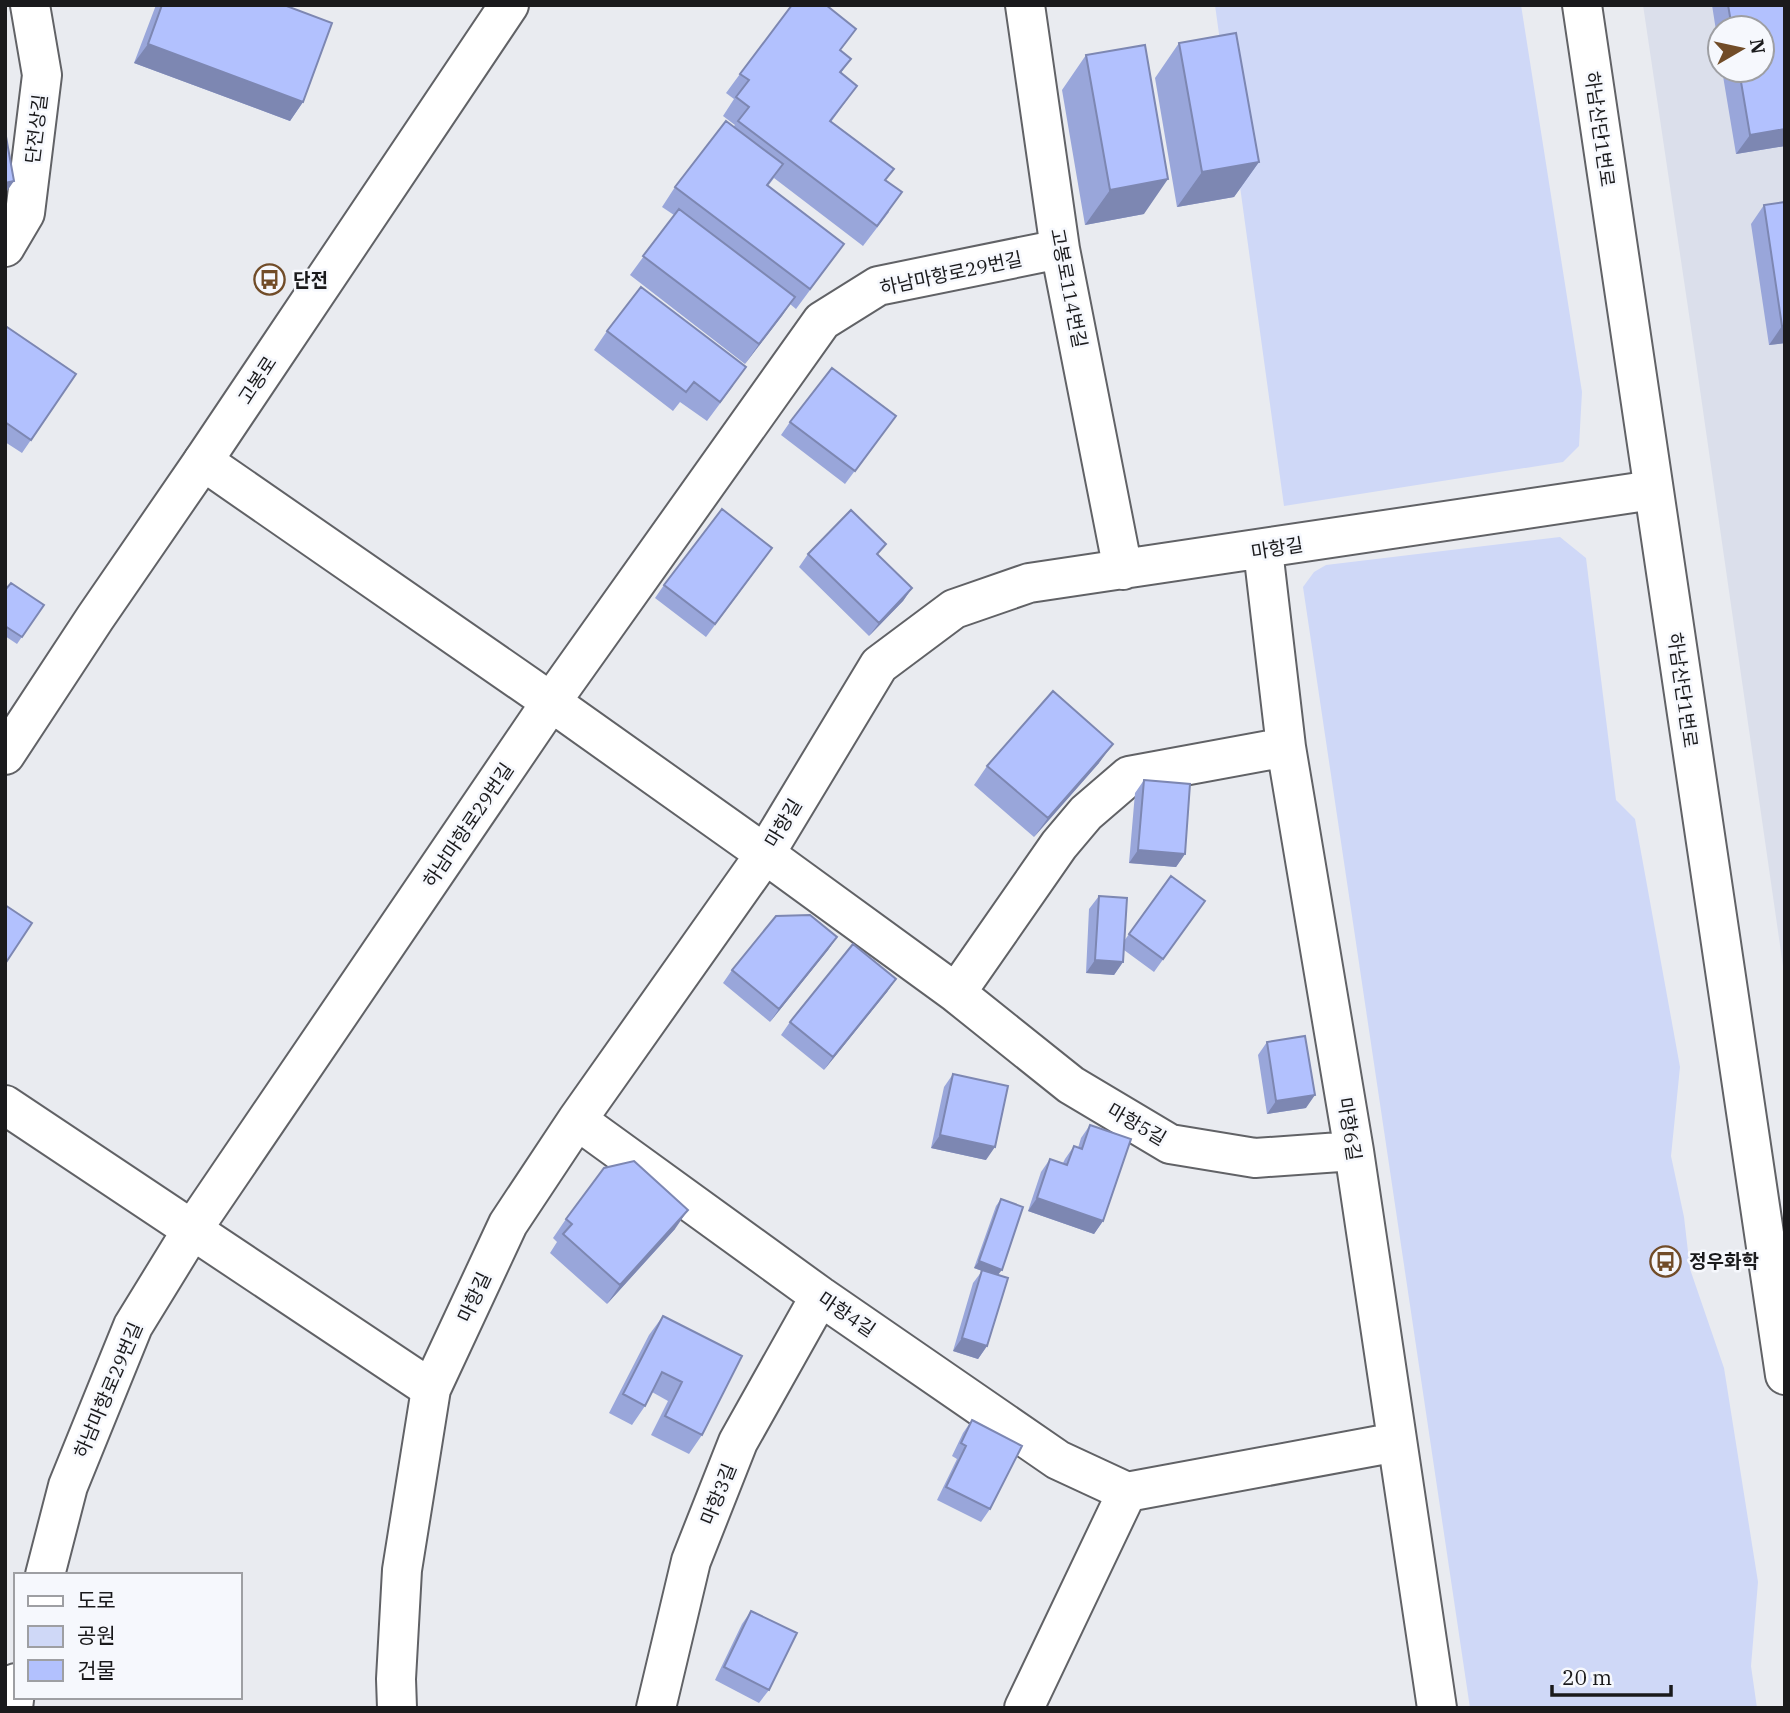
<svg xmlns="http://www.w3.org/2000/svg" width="1790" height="1713" font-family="'IBM Plex Serif','Noto Sans KR',serif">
	<rect width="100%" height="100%" fill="#e9ebf0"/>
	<!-- built -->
	<path fill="#dbdfeb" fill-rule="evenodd" d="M1643,5H1785V980L1694,348ZM1720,28H1762V70H1720Z"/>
	<!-- green -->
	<path fill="#cfd8f7" d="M1215,5H1521L1582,392L1579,446L1563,462L1284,506Z
		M1560,537L1586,558L1616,800L1635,819L1680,1067L1671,1156L1684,1217L1690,1269L1724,1368L1758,1582L1751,1666L1757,1708H1470L1303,587L1314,572L1326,565Z"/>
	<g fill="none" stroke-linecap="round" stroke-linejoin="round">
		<defs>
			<path id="minor" d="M1025,5L1060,249L1123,570
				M5,247L25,213L42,75L30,5
				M203,461L551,702L765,854L956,993L1071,1085L1170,1144L1255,1158L1354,1151
				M1263,550L1286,747L1354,1151L1437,1708
				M956,993L1059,845L1086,813L1129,776L1286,747
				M5,1105L431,1389
				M577,1120L820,1296L1058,1460L1127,1492L1397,1442
				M45,1575L68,1486L133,1326L192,1230L551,702L822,321L878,286L1060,249
				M13,1708L16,1683
				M397,1708L396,1679L402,1570L431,1389L508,1224L577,1120L765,854L879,665L954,609L1029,583L1653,490
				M656,1708L691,1561L738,1442L820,1296
				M1024,1708L1127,1492"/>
			<path id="tertiary" d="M1582,5L1785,1375"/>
			<path id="secondary" d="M5,755L95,618L203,461L509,5"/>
		</defs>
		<!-- minor casing -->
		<use href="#minor" stroke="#616266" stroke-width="42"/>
		<!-- tertiary casing -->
		<use href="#tertiary" stroke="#616266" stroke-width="42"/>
		<!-- secondary casing -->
		<use href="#secondary" stroke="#616266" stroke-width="42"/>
		<!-- minor -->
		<use href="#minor" stroke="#fff" stroke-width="38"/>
		<!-- tertiary -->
		<use href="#tertiary" stroke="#fff" stroke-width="38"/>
		<!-- secondary -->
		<use href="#secondary" stroke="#fff" stroke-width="38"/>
	</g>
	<!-- wall -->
	<path fill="#99a6da" d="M156,5H284L303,102L290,121L134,63Z
		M1712,5H1785V146L1736,154L1722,70H1762V28H1720V56Z
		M1179,43L1259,162L1234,197L1177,207L1155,78Z
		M840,51L851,59L841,73L857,86L831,122L886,180L889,212L863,246L774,178L768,186L830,263L796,309L790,304L745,364L630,275L674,215L662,207L675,187L735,125L723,116L734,99L726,93L740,74Z
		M1086,55L1144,214L1085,225L1062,90Z
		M1785,202V343L1769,345L1751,224L1764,205Z
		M5,329L76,374L22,453L5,442Z
		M607,331L733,386L707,421L680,402L673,411L594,350Z
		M896,416L845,484L781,435L790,422Z
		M808,554L912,588L903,601L869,636L799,567Z
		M763,561L706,637L655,598L664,585Z
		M5,590L44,605L17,644L5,636Z
		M1099,763L1034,837L974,785L987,766Z
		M1144,780L1185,854L1176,867L1129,863L1135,793Z
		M1171,876L1205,901L1154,972L1124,950L1123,962L1114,975L1086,973L1089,909L1099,896L1124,941Z
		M837,937L828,950L770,1022L723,983L732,970Z
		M896,979L887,992L824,1070L781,1035L790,1022Z
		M1267,1042L1306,1108L1267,1114L1258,1055Z
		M953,1074L986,1160L931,1148L944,1087Z
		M1090,1125L1103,1221L1094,1234L1028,1211L1041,1172L1050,1159L1063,1163L1065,1159L1074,1146L1078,1148L1081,1138Z
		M1001,1199L998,1275L987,1346L978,1359L953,1351L973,1283L982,1271L974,1268L996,1206Z
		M566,1219L675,1229L607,1304L550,1253L557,1242L553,1238Z
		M663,1316L702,1435L689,1454L651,1435L668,1401L652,1392L645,1406L632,1425L609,1413L649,1335Z
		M972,1420L990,1509L981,1522L937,1500L957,1459L952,1456L963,1433Z
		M751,1611L769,1690L759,1703L715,1680L742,1624Z"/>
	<!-- shaded-wall -->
	<path fill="#7d87b2" d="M148,44L303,102L290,121L134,63Z
		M1785,129V146L1736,154L1750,135Z
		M1259,162L1234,197L1177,207L1202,172Z
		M1168,179L1144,214L1085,225L1110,190Z
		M14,181L5,194V183Z
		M795,297L782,316L745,364L759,344Z
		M1782,326H1785V343L1769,345Z
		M912,588L903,601L869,636L879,623Z
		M1113,744L1099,763L1034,837L1048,818Z
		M1138,850L1185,854L1176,867L1129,863Z
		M837,937L828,950L770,1022L779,1009Z
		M1095,960L1123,962L1114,975L1086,973Z
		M896,979L887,992L824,1070L833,1057Z
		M1315,1095L1306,1108L1267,1114L1276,1101Z
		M940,1135L995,1147L986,1160L931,1148Z
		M1037,1198L1103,1221L1094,1234L1028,1211Z
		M688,1210L675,1229L607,1304L620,1285Z
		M979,1261L1002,1270L997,1276L974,1268Z
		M962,1338L987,1346L978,1359L953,1351Z"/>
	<!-- building -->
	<path fill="#b2c1fe" stroke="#7d87b2" stroke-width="2" d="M162,5H284L332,23L303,102L148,44Z
		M792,5H826L856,29L840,50L851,59L840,72L857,86L830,121L894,169L885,180L902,192L877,226L738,121L749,107L736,97L749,80L740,74Z
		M1728,5H1785V129L1750,135L1739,70H1762V28H1732Z
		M1236,33L1259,162L1202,172L1179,43Z
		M1145,45L1168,179L1110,190L1086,55Z
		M726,121L783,164L767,185L844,244L810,289L675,187Z
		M5,131L14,181L5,183Z
		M1785,202V326H1782L1764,205Z
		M679,209L795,297L759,344L643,256Z
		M641,287L746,367L720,402L694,382L686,392L607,331Z
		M7,327L76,374L31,440L5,422V329Z
		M832,368L896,416L855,471L790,422Z
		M722,509L772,548L715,624L664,585Z
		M851,510L886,544L877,554L912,588L879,623L808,554Z
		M11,583L44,605L22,637L5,626V590Z
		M1053,691L1113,744L1048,818L987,766Z
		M1144,780L1190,784L1185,854L1138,850Z
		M1171,876L1205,901L1163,959L1129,934Z
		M1099,896L1127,898L1123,962L1095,960Z
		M5,905L32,923L5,964Z
		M810,915L837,937L779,1009L732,970L776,916Z
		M853,944L896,979L833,1057L790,1022Z
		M1305,1036L1315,1095L1276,1101L1267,1042Z
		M953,1074L1008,1086L995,1147L940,1135Z
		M1090,1125L1131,1139L1103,1221L1037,1198L1050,1159L1067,1165L1074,1146L1082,1149Z
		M634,1161L688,1210L620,1285L563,1234L572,1224L566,1219L604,1168Z
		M1001,1199L1023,1207L1002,1270L979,1261Z
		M982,1270L1008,1278L987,1346L962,1338Z
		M663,1316L742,1356L702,1435L665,1416L682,1382L662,1372L645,1406L623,1394Z
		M972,1420L1022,1446L990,1509L946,1487L966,1446L961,1443Z
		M751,1611L797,1633L769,1690L724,1667Z"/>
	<!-- icons -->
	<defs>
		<symbol id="bus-ring" viewBox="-11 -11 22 22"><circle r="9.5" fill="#f6f8fd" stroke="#714c28" stroke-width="1.5"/><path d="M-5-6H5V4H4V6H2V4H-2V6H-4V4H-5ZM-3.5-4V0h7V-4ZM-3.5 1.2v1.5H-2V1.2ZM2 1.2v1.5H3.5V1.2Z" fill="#714c28"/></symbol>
	</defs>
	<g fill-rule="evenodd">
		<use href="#bus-ring" x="252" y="262" width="35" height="35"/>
		<use href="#bus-ring" x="1648" y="1244" width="35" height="35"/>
	</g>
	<g text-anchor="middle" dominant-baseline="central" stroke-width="5" stroke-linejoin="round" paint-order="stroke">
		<!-- street labels -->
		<g font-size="19" fill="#1a1a1c" stroke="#f6f8fd">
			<text transform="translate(36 129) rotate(-83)">단전상길</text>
			<text transform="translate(1600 129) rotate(82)">하남산단1번로</text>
			<text transform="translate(951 273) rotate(-12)">하남마항로29번길</text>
			<text transform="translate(1069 288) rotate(79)">고봉로114번길</text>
			<text transform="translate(257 380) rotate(-57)">고봉로</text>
			<text transform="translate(1277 548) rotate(-9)">마항길</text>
			<text transform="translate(1683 690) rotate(82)">하남산단1번로</text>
			<text transform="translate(783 823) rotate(-59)">마항길</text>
			<text transform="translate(468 825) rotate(-56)">하남마항로29번길</text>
			<text transform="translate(1137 1124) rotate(30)">마항5길</text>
			<text transform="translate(1350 1129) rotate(81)">마항6길</text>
			<text transform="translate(474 1297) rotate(-65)">마항길</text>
			<text transform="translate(847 1314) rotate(34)">마항4길</text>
			<text transform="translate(108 1390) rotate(-67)">하남마항로29번길</text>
			<text transform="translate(718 1494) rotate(-68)">마항3길</text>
		</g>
		<!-- poi labels -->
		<g font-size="19" font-weight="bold" fill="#1a1a1c" stroke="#f6f8fd" text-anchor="start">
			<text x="293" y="280">단전</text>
			<text x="1689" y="1261">정우화학</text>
		</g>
	</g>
	<!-- border -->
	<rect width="1790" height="1713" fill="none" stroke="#1a1a1c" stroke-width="14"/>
	<!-- legend -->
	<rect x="14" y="1573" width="228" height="126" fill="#f6f8fd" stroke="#9e9fa3" stroke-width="2"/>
	<rect x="28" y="1596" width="35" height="10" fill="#ffffff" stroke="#9e9fa3" stroke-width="2"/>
	<text x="77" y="1608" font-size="21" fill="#1a1a1c">도로</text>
	<rect x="28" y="1626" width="35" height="21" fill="#cfd8f7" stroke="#9e9fa3" stroke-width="2"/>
	<text x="77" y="1643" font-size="21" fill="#1a1a1c">공원</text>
	<rect x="28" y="1660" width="35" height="21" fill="#b2c1fe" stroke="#9e9fa3" stroke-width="2"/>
	<text x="77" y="1678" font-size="21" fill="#1a1a1c">건물</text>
	<!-- north arrow -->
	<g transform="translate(1741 49) rotate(81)"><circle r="33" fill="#f6f8fd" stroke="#9e9fa3" stroke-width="2"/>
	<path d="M0-5L12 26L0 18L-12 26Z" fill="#714c28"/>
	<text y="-10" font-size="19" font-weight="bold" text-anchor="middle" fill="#1a1a1c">N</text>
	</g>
	<!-- scale -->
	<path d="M1552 1685v10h119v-10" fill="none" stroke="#1a1a1c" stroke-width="3.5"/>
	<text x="1562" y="1685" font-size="21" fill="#1a1a1c" stroke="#f6f8fd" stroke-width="5" paint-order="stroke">20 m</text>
</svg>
